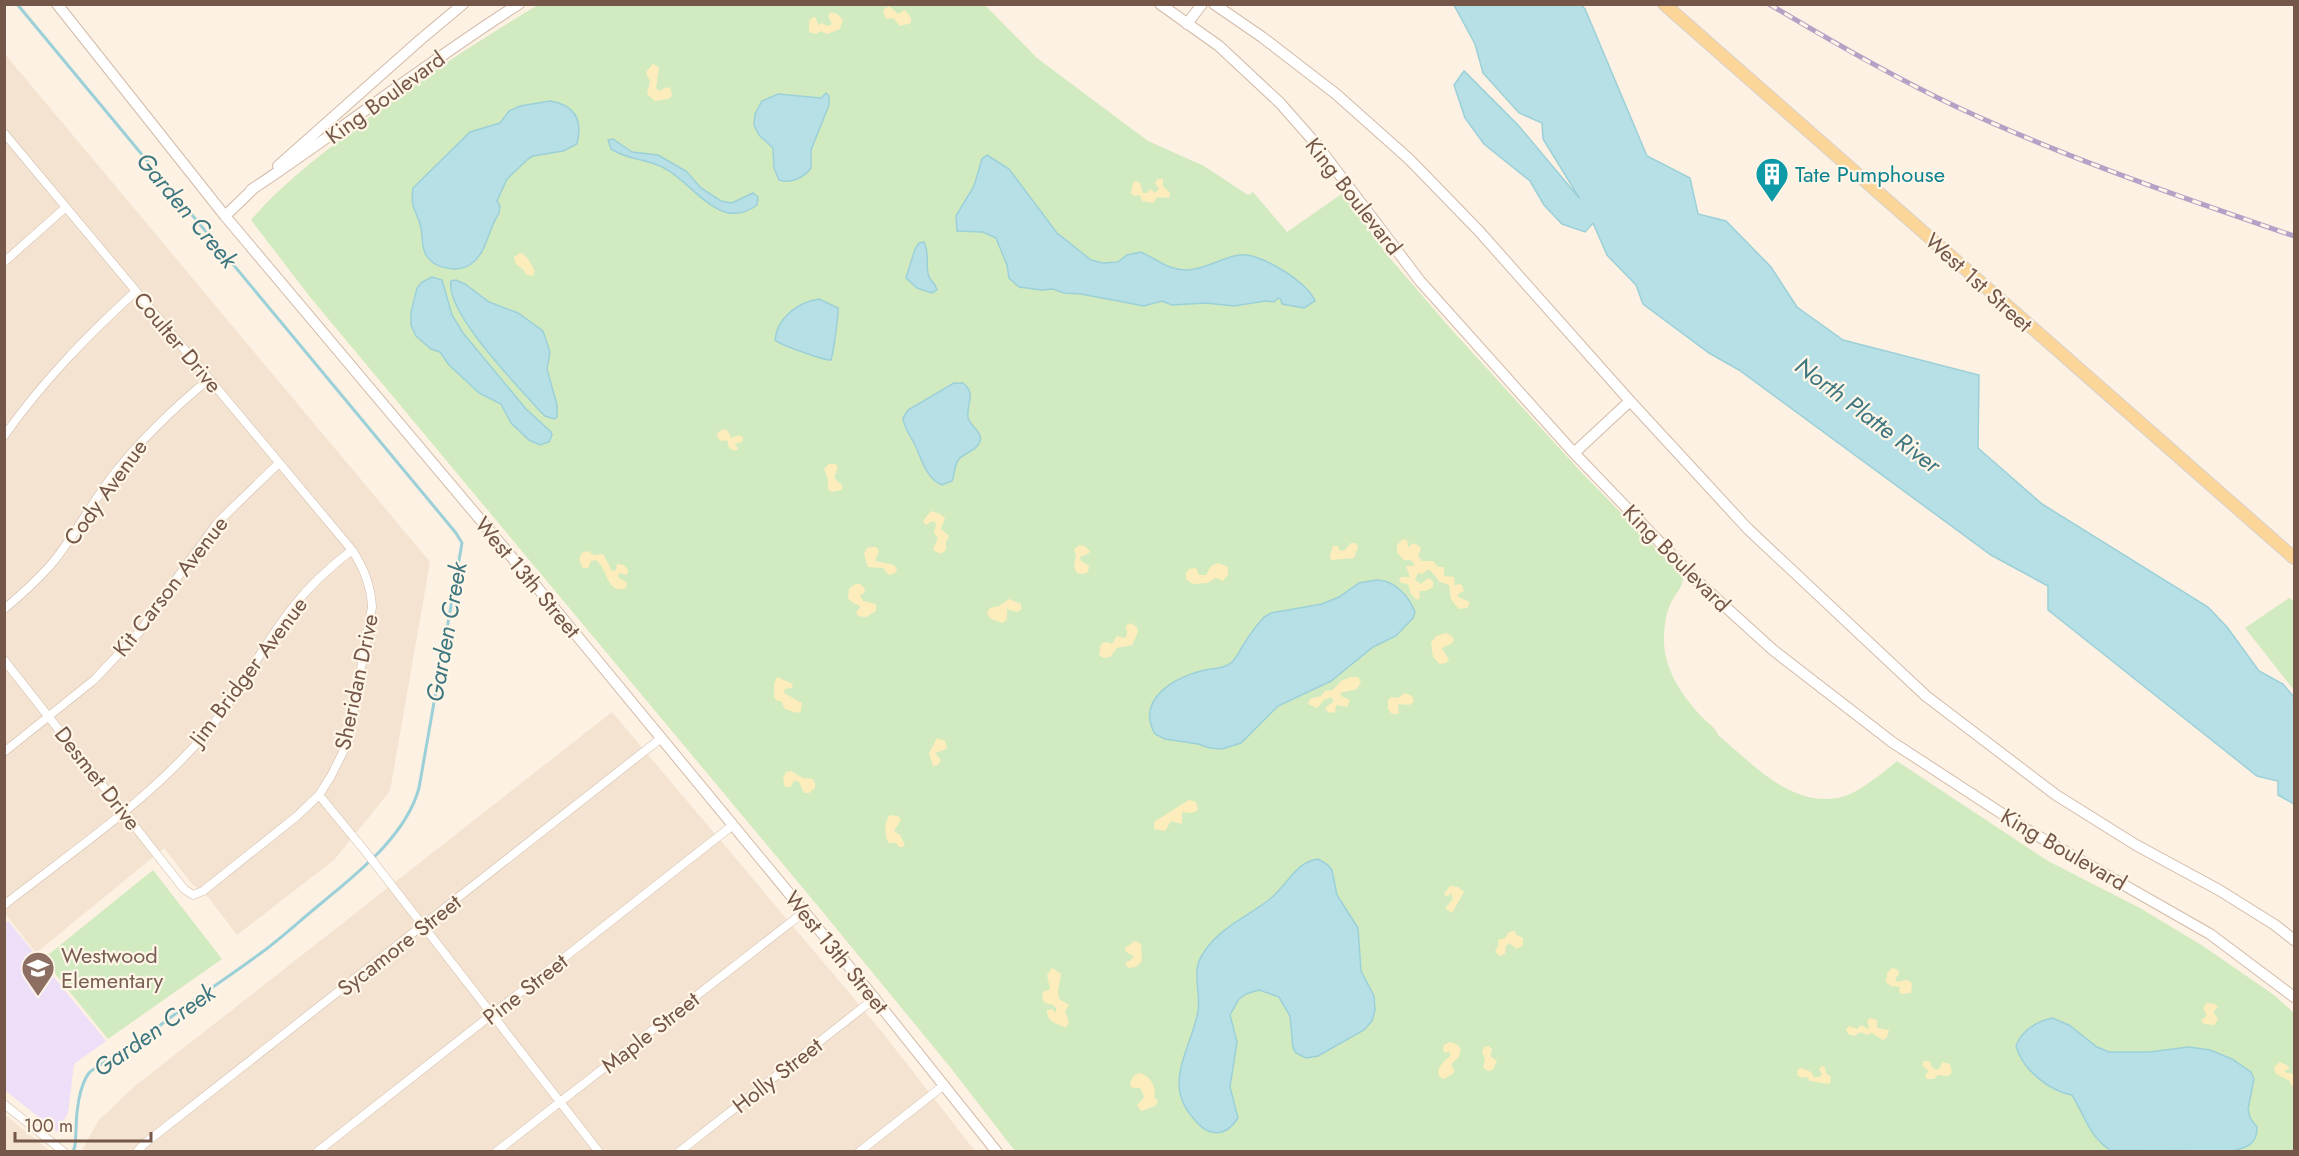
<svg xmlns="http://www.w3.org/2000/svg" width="2299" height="1156" font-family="Jost,sans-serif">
	<rect width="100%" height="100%" fill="#fcf1e2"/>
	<!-- residential -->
	<path fill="#f4e3d0" d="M4,53L430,562L390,791L334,860L237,935L209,898L192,884L164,848L36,953L5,913Z
		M612,712L878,1027L975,1151L81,1152L98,1121L135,1086Z
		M5,1115L50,1151H5Z"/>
	<!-- education -->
	<path fill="#eedff9" d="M8,921L106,1041L74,1064L68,1113L57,1132L5,1090L4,924Z"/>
	<!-- green -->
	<path fill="#d2eac0" d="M538,5H985L1037,58L1148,141L1204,166L1248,195L1253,192L1287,232L1343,193L1388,256L1451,329L1582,473L1683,576C1684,587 1674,595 1670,605C1665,617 1664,629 1664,642C1665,670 1681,694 1700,715C1706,722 1716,727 1718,735C1753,764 1792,809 1842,797C1857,794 1885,771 1897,761L2048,861L2140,908L2203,946L2274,995L2294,1013V1151H1015L950,1067L817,905L310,297L251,220C278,188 313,161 346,135C408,87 471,45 538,5Z
		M2289,598L2294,601V690L2245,628Z
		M153,870L222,959L108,1039L43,959Z"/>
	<!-- sand -->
	<path fill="#fdedbc" d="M889,6L898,14L905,10L911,18V23L900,26L893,18L886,19L883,10Z
		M831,12L837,14L843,20L840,29L827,34L821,31L816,34L809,32V21L813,17L816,18L818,25L822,23L827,26L832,24L828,16Z
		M653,64L659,67L656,88L659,91L667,87L671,89L672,96L668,99L655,101L647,94L650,82L646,72Z
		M1158,179H1163V186L1170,193L1169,198L1157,197L1153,203L1142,201L1140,195L1134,196L1131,193L1133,183L1136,181L1140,183L1143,193H1147L1150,189L1155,193L1159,189L1155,183Z
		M520,253C527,254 531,265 535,271L533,276L525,274L524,270L516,264L514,257Z
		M724,429L728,431L731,438L739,435L743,437L742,442L735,444L738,449L735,451L729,448L727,440L721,441L717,437L718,432Z
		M829,464H835L838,467L834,478L842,485V490L831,492L828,489V479L824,469Z
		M931,511L940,514L945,518L941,529L949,536L946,542V550L941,554L933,550L938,538L934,533L936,523L932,521L926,525L923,521Z
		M1403,539L1407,540L1408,547L1414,543L1421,548L1418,556L1422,561H1433L1438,567H1444V576L1454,577L1455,586L1458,584L1462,585L1464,591L1458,594V597L1470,602L1467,608L1459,609C1447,595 1452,600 1449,585L1440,582L1429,569L1422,574L1418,573L1415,580L1421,584L1428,578L1433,581V587L1426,591H1419L1420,598L1417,600L1411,594L1408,584L1401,583L1399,580L1401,577H1410L1406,566H1413L1415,564L1410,560H1404L1397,552V545Z
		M1351,543H1355L1358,546L1354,558L1331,560L1330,556L1333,546H1338L1339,550L1344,551Z
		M1079,545L1084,546L1090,551L1089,553L1080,557L1081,561L1089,566L1088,572L1083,574L1077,573L1074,566L1076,556L1074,550Z
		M872,547H876L879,551L875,561L894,565L897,569L895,573L889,575L883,568L868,567L864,554L867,548Z
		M587,551L595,555L603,554L612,571L616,570L617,564L624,565L628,570V573L626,575L619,573L618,577L627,583L626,588C606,595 608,568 596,560L591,561L588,568H583L579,559L582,553Z
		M1218,563L1228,567V574L1223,581L1216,578L1207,583L1193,584L1186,579V573L1189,569L1196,568L1199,575H1206L1211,566Z
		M855,584H860L865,589L864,593L860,595L863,601L876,604V611L866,617L858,616L856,612L860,608V606L852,602L848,598L849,589Z
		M1009,599L1021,604V610L1017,612L1007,609V619L1003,623L991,619L987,613L990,608L999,606Z
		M1130,623L1137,627L1138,632L1132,645L1117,648L1110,657L1104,658L1099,655L1101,644L1107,642L1112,644L1117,636L1125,638L1127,634L1126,626Z
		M1446,633L1452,636L1454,640L1452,643L1442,648L1449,660L1446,663L1440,664L1433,657L1431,643L1436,636Z
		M777,677L793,684L792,688L785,689L784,693L802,703L801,711L798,713L785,709L781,701H777L774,697V684Z
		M1351,677H1358L1361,682L1357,689L1340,693L1341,696L1350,700L1347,707L1336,705L1335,713L1328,712L1325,708L1334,701L1331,697L1324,700L1317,708L1308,704L1310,699L1321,696L1325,691L1333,690L1341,681Z
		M1405,693L1412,696L1414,702L1409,705L1398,704L1399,714H1392L1388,709V700L1391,697L1398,698Z
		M937,738L945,741L947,747L944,750L935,753L941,760L938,765L933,766L929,753Z
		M791,771L803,778L812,779L815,783V788L809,793H804L799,782L794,780L791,787H785L783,778L786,772Z
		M1189,800L1196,802L1198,810L1192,813L1182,812V824L1171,821L1165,831L1154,829V822Z
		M890,815L898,816L901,820L894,831L900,835L905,845L902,847H899L896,843H889C884,837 884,821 890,815Z
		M1450,886L1458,887L1464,892L1452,913L1445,908L1453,899L1451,893L1447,897L1444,894Z
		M1515,931L1516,935L1523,938V945L1517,949L1509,943L1506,946L1505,954L1499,956L1495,951L1498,947V940L1505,938L1509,932Z
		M1135,941L1141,944L1142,961L1136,967L1128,968L1125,963L1131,960L1134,956L1126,952L1125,948Z
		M1052,968L1061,974L1058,991L1059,999L1069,1005L1065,1012L1069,1022L1066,1028C1057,1023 1047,1023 1047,1010L1052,1009L1056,1013V1008L1053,1005L1045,1003L1042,998L1043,992L1050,989L1047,975Z
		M1892,968L1898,970L1899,974L1895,979L1897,982L1907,980L1912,983L1911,993L1901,994L1899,992L1900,987L1891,986L1886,982L1887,973Z
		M2207,1003L2215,1004L2218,1007L2213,1012L2218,1019L2214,1025L2204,1024L2201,1020L2207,1016L2203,1008Z
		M1870,1018L1877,1020V1028L1889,1030L1887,1037L1883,1040L1872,1033L1867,1035L1861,1032L1854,1036L1848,1034L1846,1029L1849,1026L1857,1029L1861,1025L1868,1029L1869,1027L1867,1021Z
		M1450,1042L1458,1045L1461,1050L1458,1058L1451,1064L1454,1070L1453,1074L1443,1079L1439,1076C1436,1067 1444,1062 1450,1056V1051L1445,1053L1443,1049L1444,1045Z
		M1489,1046L1492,1050L1490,1056L1497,1061L1493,1070L1489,1071L1483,1068L1485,1059L1482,1051L1484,1047Z
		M1924,1061H1929L1932,1067L1936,1070L1940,1068L1942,1062L1950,1064L1952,1072L1949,1076L1938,1075L1934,1079H1927L1925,1075L1929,1071L1922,1066Z
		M2280,1062L2290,1067L2284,1072L2293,1074L2294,1087L2291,1085L2290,1081L2276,1074L2274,1067Z
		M1822,1066L1825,1067L1826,1073L1831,1077L1830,1084L1810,1081L1807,1077L1801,1078L1797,1075L1798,1069L1802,1068L1811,1072L1814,1077H1820L1822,1074L1819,1069Z
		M1138,1073C1149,1074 1157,1086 1154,1097L1158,1101L1155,1106C1151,1107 1145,1110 1141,1111L1137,1105L1143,1099L1144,1096L1140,1088H1133L1130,1085L1132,1078Z"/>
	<!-- water -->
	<path fill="#b6e0e6" stroke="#9cd0d8" stroke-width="1.5" d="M1454,5H1581L1585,9L1647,156L1690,178L1698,214L1726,221L1771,267L1797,307L1843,340L1979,375L1978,448L2042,504L2208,607L2227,627L2259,671L2283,684L2294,697V804L2278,795V781L2257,776L2048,610V586L1991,555L1739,370L1709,353L1643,304L1636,285L1607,255L1593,223L1585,232L1562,224L1544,205L1530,181L1484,144L1465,118L1454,85L1464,71L1518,125L1580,199L1543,139L1542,123L1519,113L1483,73L1475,44Z
		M826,93L829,96V105L811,150V168C804,178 790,184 779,180L774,168L773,148L759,135L754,125L755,114L762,101L778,94L821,98Z
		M550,101C575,105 583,120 577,144L563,151L533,156L528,159L507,179L497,201L500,206L499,213C488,229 487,253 471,264C458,273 434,269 426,255C421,247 423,236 421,228C417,209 410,212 413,188L470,132L500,123L509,111L520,106Z
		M613,139L632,152L658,155L686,171L701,188L721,201L732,203L753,193L758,197L757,205C719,233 694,183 664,168C647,159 628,160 611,149L608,140Z
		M987,155L1009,169L1057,233L1091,260L1103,263L1118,262L1127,255L1141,252C1156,259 1170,271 1187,270C1207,269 1220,258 1239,255C1258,251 1309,283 1315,301L1304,308L1282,304L1281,300L1278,298L1274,302L1265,301L1234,306L1206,303L1172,305L1162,301L1144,306L1081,294L1064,293L1053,289L1042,290L1019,287L1009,278L1007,265L996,238L983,232L957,231L956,216L974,186L982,159Z
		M924,242C930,253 925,266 929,277C932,282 935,283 937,290L932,293L917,288L906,278L915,249L919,243Z
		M432,277L442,280L452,315L463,333L526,409L551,432L552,435L549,442L540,445L529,440L511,423L501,404L479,393L449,365L440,352L431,349L416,336L411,325V312L417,288L422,282Z
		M456,280L465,284L489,302L518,313L543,331L550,352L547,369L557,405V417L554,419L545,416L538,409C517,385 445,312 451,281Z
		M819,299L838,308C839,312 833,355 831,360C826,361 780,345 775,340C777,318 798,302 819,299Z
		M954,383H963C977,394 966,404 968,417C969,426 983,431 980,441C977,451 965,452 959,459C954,466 955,473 952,481L942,485C926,478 922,460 915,445C911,436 904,429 903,418L908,410Z
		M1377,580C1394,580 1409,596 1415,612L1413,618L1396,636L1373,647L1331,681L1278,706L1241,743L1222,749L1210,748L1198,744L1165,739L1155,734C1135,699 1176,676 1205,670C1214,668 1224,669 1232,662C1236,658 1239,652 1242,647C1248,637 1256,626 1264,617L1271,613L1322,604L1339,597L1359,583Z
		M1318,859L1328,865L1332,870L1337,895L1358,928L1361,971L1374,996L1375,1010L1372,1021L1364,1030L1318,1056L1306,1058L1296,1053L1293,1048L1290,1016L1279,997L1259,990L1246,994L1239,999L1230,1015L1237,1042L1230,1087L1238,1118C1232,1127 1223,1135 1212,1132C1204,1131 1198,1124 1194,1119C1161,1083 1192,1048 1198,1011C1201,994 1192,972 1201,957C1217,928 1246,918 1270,899C1287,886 1295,862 1318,859Z
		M2052,1018L2069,1025L2097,1047L2109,1052H2149L2189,1047L2210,1050L2232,1059L2251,1072L2254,1079L2248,1109L2250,1118L2257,1127C2257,1145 2247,1147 2233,1151L2110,1150C2089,1136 2085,1116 2072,1095C2049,1091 2022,1069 2016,1046C2022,1030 2036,1022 2052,1018Z"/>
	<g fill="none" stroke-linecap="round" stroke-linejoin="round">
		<!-- stream -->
		<path stroke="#9cd0d8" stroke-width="3" d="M17,4L456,533L462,543L419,788C406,835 361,870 324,901C304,917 285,935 265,950C223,981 179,1009 140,1041C129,1050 96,1065 89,1073C79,1086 76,1113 76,1130C75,1139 77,1143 73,1152"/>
		<defs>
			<path id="street" d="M4,133L352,550C364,568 371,586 372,607L348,742L331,776L319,795L297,816L203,891L193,895L184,889L4,660
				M4,262L65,208
				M4,436C44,380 85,338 136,291
				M4,609C22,594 39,579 54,561C76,533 93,501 114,474C142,438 174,408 209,379
				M4,752L94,680L142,629L174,582L218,522L279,463
				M319,795L365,851L599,1152
				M4,905C75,849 154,797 211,727C241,689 263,645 293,607C310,585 330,567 352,550
				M4,1104L64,1152
				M137,1152L144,1144L660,739
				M317,1152L733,825
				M496,1152L804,912
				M679,1152L875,998
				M859,1152L944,1085"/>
			<path id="secondary" d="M57,4L225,216L536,586L839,954L997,1152
				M1160,4L1219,46L1280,103L1317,145L1420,281L1574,453L1697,581L1773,650L1892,742L2024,828L2210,934L2294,997
				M1214,4L1262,37L1336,94L1409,159L1479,231L1630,401L1748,529L1926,696L2056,795L2136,845L2219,890L2275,925L2294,940
				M1187,24L1202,4
				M278,166L420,40L463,4
				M251,190C342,130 427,62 519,4
				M225,216L255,187
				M1574,453L1630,401"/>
			<path id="primary" d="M1664,4L2294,558"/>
		</defs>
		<!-- street casing -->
		<use href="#street" stroke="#d0bbab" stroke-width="9"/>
		<!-- secondary casing -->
		<use href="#secondary" stroke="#d3baa8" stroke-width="12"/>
		<!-- primary casing -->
		<use href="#primary" stroke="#d8d0cc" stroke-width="14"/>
		<!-- street -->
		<use href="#street" stroke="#fff" stroke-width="8"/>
		<!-- secondary -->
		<use href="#secondary" stroke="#fff" stroke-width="10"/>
		<!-- primary -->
		<use href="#primary" stroke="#fcd599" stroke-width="12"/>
		<defs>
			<path id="rail" d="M1769,4C1831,41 1893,77 1957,107C2066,158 2181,197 2294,236"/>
		</defs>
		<!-- rail casing -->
		<use href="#rail" stroke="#b4a1c6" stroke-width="5"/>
		<!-- rail -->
		<use href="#rail" stroke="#fff6e8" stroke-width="3" stroke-dasharray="9" stroke-linecap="butt"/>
	</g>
	<!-- icons -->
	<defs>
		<symbol id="building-pin" viewBox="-11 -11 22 30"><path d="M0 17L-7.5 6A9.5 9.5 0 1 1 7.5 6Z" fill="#0f9aa8" stroke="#fff6e8"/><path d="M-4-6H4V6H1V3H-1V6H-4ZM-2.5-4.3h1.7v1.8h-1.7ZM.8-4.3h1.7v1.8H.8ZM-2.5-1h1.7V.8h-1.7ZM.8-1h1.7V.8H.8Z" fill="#fff"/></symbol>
		<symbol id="school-pin" viewBox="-11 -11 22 30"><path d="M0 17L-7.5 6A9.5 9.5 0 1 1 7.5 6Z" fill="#8d6e63" stroke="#fff6e8"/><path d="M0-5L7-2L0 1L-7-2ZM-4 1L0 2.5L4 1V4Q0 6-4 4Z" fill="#fff"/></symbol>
	</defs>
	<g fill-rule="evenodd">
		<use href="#building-pin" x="1753" y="155" width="38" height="52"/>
		<use href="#school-pin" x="19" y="949" width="38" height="52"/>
	</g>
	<g text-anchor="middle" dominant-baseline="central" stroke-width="4.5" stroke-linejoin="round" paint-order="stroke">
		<!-- street labels -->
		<g font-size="22" fill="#745748" stroke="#fff6e8">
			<text transform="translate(385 97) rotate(-36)">King Boulevard</text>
			<text transform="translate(1354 196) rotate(52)">King Boulevard</text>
			<text transform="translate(1979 282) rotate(42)">West 1st Street</text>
			<text transform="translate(178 342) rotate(50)">Coulter Drive</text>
			<text transform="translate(105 492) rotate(-54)">Cody Avenue</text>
			<text transform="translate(1677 558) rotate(45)">King Boulevard</text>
			<text transform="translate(528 577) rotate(50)">West 13th Street</text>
			<text transform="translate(170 586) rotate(-52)">Kit Carson Avenue</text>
			<text transform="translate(248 671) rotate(-53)">Jim Bridger Avenue</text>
			<text transform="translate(356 682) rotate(-78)">Sheridan Drive</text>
			<text transform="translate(98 778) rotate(52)">Desmet Drive</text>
			<text transform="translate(2064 849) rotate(30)">King Boulevard</text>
			<text transform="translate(399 945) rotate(-38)">Sycamore Street</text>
			<text transform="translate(837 952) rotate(51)">West 13th Street</text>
			<text transform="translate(525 989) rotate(-38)">Pine Street</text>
			<text transform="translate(650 1032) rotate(-38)">Maple Street</text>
			<text transform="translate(777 1075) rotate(-38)">Holly Street</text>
		</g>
		<!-- culture labels -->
		<g font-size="22" fill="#0d838f" stroke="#fff6e8" text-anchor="start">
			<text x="1795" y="174">Tate Pumphouse</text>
		</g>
		<!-- education labels -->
		<g font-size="22" fill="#785e54" stroke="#fff6e8" text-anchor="start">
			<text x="61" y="955">Westwood<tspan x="61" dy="25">Elementary</tspan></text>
		</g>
		<!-- water labels -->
		<g font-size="24" font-style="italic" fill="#3f7781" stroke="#fff6e8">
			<text transform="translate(187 210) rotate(50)">Garden Creek</text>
			<text transform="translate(1868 415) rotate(37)">North Platte River</text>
			<text transform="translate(446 632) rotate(-80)">Garden Creek</text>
			<text transform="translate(154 1030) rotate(-35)">Garden Creek</text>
		</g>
	</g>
	<!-- border -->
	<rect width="2299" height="1156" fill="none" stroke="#745748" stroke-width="12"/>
	<!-- scale -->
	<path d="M15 1132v9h136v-9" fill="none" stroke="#745748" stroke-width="3"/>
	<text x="24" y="1132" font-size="18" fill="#745748" stroke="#fff6e8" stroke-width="4.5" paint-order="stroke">100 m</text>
</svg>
